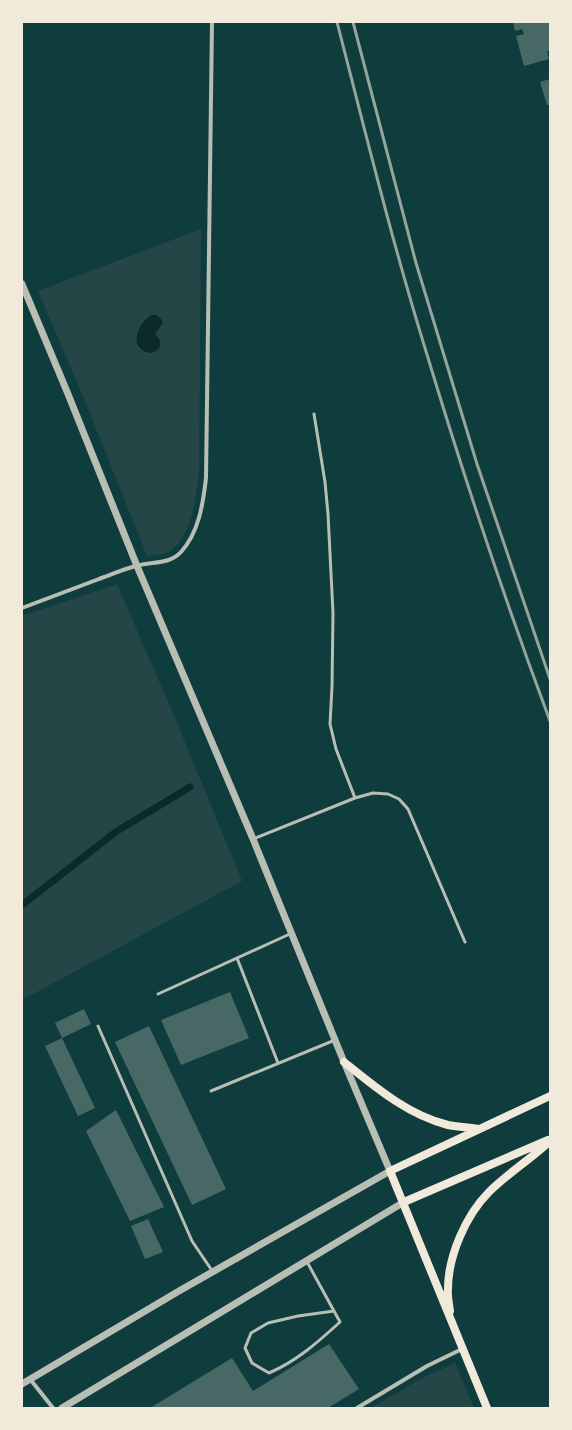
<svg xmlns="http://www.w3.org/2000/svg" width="572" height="1430" font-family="'Space Grotesk',sans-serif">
	<rect width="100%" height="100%" fill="#0f3d3e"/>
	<!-- green -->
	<path fill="#244646" d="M201,229L199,474C196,496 191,541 168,552C162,555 154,555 147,556L80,389L38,291Z
		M117,584L177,723L242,881L22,1000V616Z
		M455,1363L474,1408H371L420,1379Z"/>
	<!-- water -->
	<path fill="#0a2a2b" d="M151,315C157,314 161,317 163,323L155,334C157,337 160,339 160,342C161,349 155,353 149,353C128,347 137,325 151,315Z"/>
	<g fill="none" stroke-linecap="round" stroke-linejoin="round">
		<!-- stream -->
		<path stroke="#0a2a2b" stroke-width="7" d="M22,905L117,831L190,787"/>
	</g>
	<!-- building -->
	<path fill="#486865" d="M513,22H550V51H547L549,59L524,66L516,36L524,34L522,29L515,31Z
		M550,79V105H547L540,82Z
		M230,992L249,1038L181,1065L161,1020Z
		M84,1009L91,1024L62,1038L55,1023Z
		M149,1026L226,1189L192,1205L115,1042Z
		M62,1038L95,1108L78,1116L45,1046Z
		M116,1110L164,1207L130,1221L86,1131Z
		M148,1219L163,1252L145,1259L131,1226Z
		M329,1344L359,1389L328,1408H150L232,1358L253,1391Z"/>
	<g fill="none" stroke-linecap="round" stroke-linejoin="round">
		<!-- service -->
		<path stroke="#b8beb3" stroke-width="3" d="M314,414L325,482L328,514L333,613L332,687L330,724L336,749L355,798
			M253,839L355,798L373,793L388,794L399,799L408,809L465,942
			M237,958L278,1063
			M158,994L292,933
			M98,1026L192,1241L213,1272
			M211,1091L335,1040
			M306,1260L340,1322C318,1342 297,1361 269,1373L252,1363L245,1348L251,1333L268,1323L298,1316L334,1311"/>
		<!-- minor -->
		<path stroke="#b8beb3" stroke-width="4" d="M22,608C48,598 73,589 99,579C111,575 123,569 136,566C152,561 169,565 181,552C199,532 203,504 206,478L212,22
			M30,1379L53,1408
			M357,1408L427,1366L462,1349"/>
		<!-- tertiary -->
		<path stroke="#b8beb3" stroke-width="7" d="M22,284L68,394L137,566L253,839L344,1062L390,1171L179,1291L22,1384
			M62,1408L404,1202"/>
		<!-- secondary -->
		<path stroke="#f1e9da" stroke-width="8" d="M344,1062C375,1087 408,1115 448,1125C457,1127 468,1127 478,1129
			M404,1202L548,1140
			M450,1311C449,1303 447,1296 448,1289C448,1256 466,1215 489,1192C508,1173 531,1159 550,1141
			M487,1408L390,1171L550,1096"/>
		<!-- rail -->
		<path stroke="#97a49c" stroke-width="3" d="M337,22C365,131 392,241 425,348C463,474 504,598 550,721
			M353,22L416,263L477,464L550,679"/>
	</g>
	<!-- border -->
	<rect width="572" height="1430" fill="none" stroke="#f1e9da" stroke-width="46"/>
</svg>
